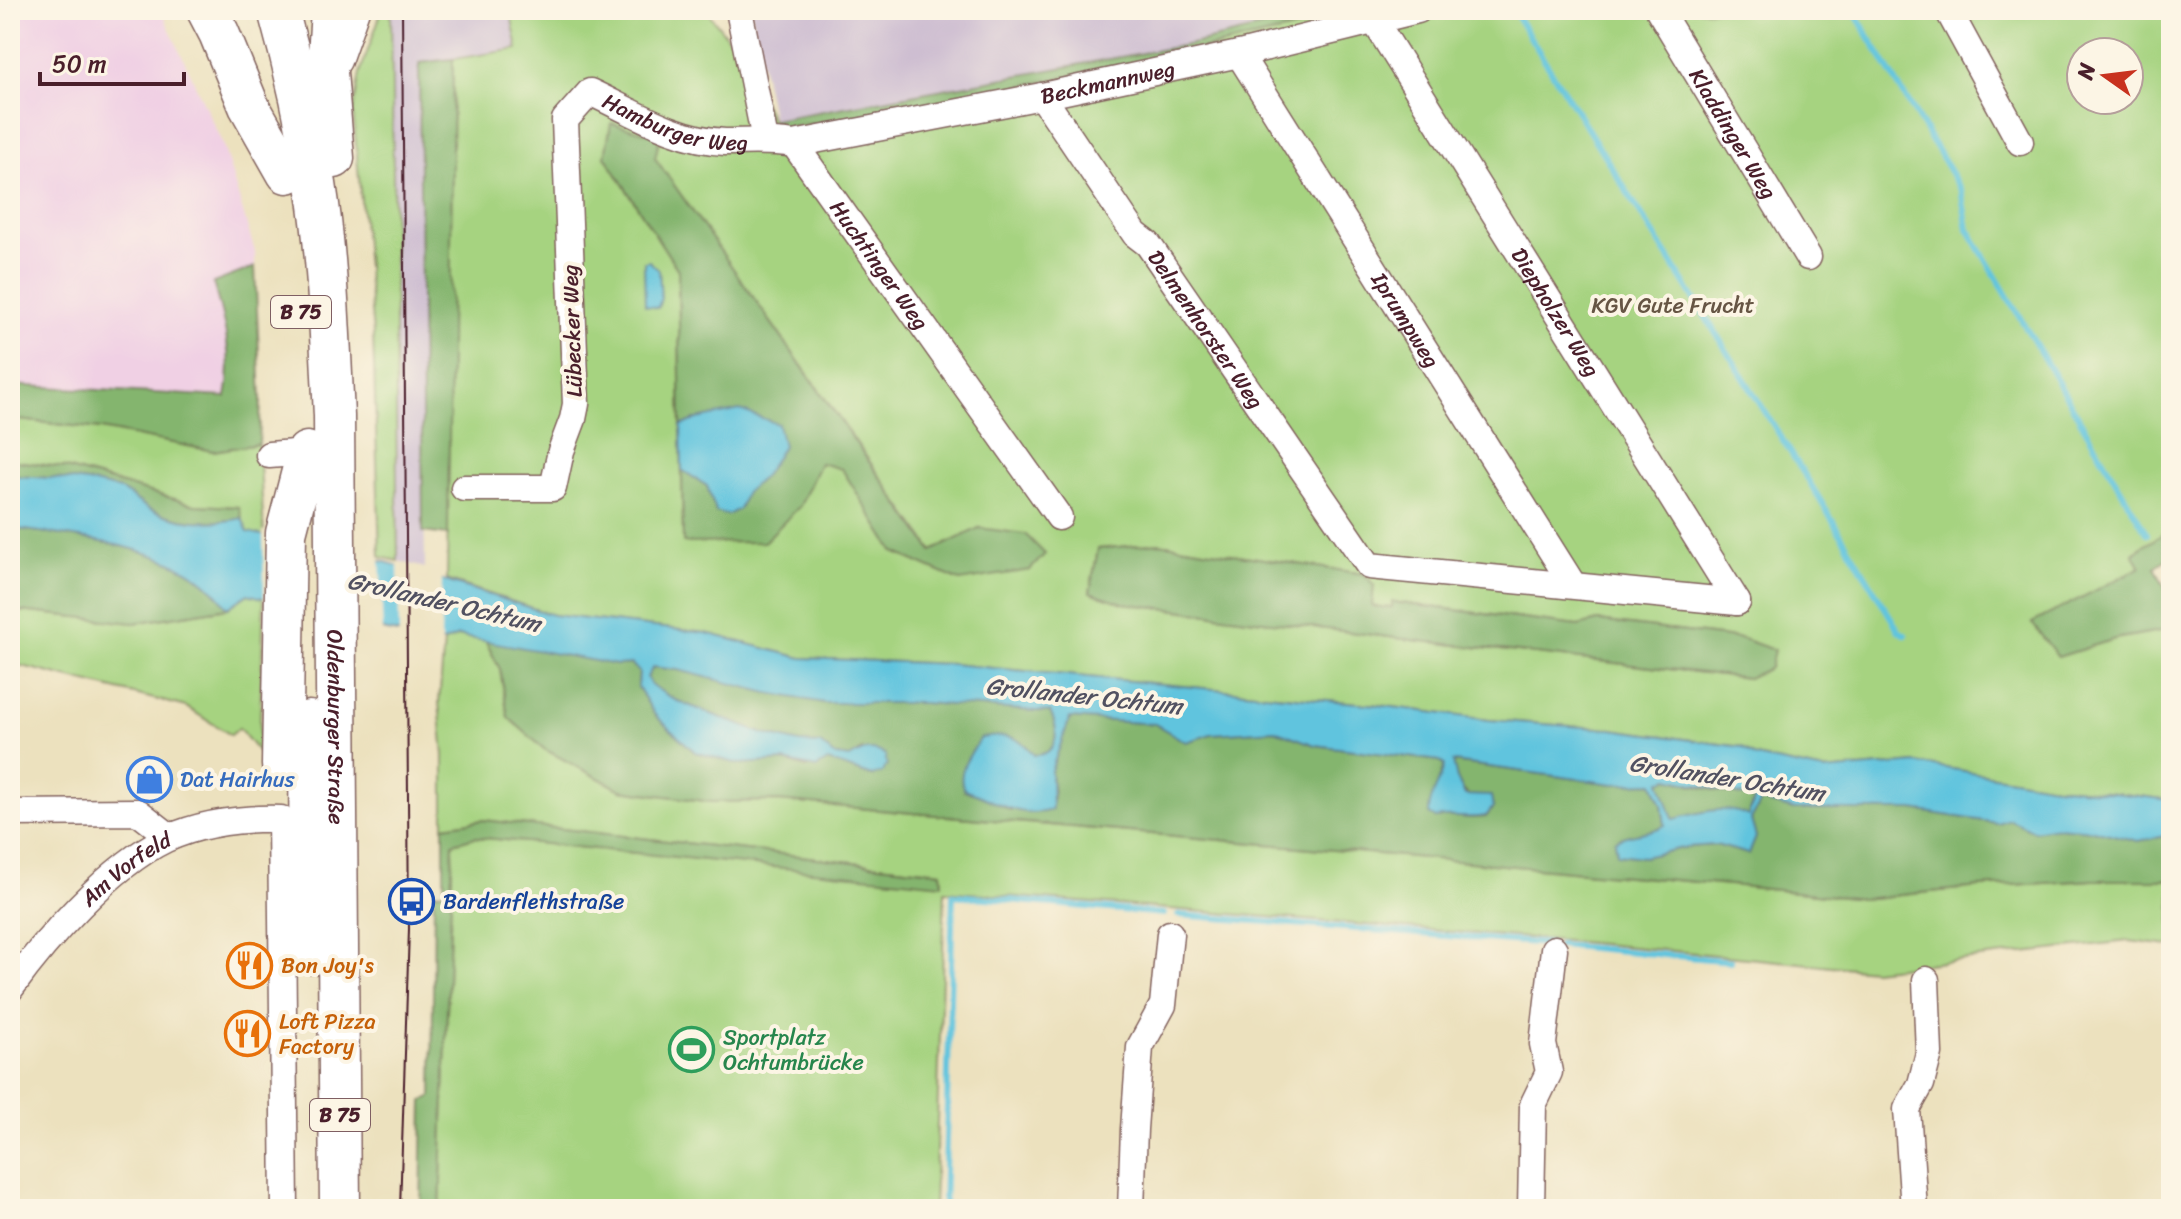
<svg xmlns="http://www.w3.org/2000/svg" width="2181" height="1219" font-family="Sriracha,sans-serif">
	<rect width="100%" height="100%" fill="#fcf5e5"/>
	<filter id="ink" filterUnits="userSpaceOnUse"><feTurbulence type="fractalNoise" baseFrequency=".0125" numOctaves="2"/><feDisplacementMap in="SourceGraphic" scale="16" xChannelSelector="R" yChannelSelector="G"/><feConvolveMatrix kernelMatrix="1 2 1 2 8 2 1 2 1" color-interpolation-filters="sRGB"/></filter>
	<filter id="wash" filterUnits="userSpaceOnUse"><feTurbulence type="fractalNoise" baseFrequency=".006" numOctaves="4" result="noise"/><feDisplacementMap in="SourceGraphic" scale="32" xChannelSelector="R" yChannelSelector="G"/><feGaussianBlur stdDeviation="1.8" result="paint"/><feColorMatrix in="noise" values="0 0 0 0 0 0 0 0 0 0 0 0 0 0 0 0 0 1.4 0 .05"/><feComposite in="paint" operator="in"/></filter>
	<g filter="url(#wash)">
		<rect width="100%" height="100%" fill="#ece1be"/>
		<!-- built -->
		<path fill="#f0d0e4" d="M10,10H161L223,145L255,252V267L213,283L223,316L230,370L226,397L10,385Z"/>
		<!-- industrial -->
		<path fill="#cebed1" d="M391,10H510L518,49L419,63L425,568L398,561Z
			M751,10H1335L1192,44L773,120Z"/>
		<!-- green -->
		<path fill="#a6d380" stroke="#787956" stroke-width="2" fill-rule="evenodd" d="M382,10H391L398,561L380,557L373,333L353,112L360,73Z
			M510,10H706L739,52L772,120L812,124L947,101L1196,51L1378,10H2171V529L2134,552L2141,567L2115,639L2171,629V800L2049,785L1916,763L1824,771L1756,757L1742,747L1612,729L1489,720L1378,705L1172,685L952,664L802,658L706,633L553,615L447,580L453,59L518,49ZM2081,52H2129V100H2081ZM659,136L654,157L933,551L979,528L960,581L894,552L842,469L820,462L800,506L683,543L678,270L605,156ZM1159,543L1364,574L1371,606L1392,608L1393,602L1578,626L1598,621L1743,639L1748,678L1412,640L1123,603L1090,591L1098,549Z
			M10,419L101,429L213,451L259,444L264,536L247,532L238,507L195,505L66,468L10,460Z
			M248,594L264,598L259,753L239,728L231,735L186,707L10,663V610L134,623L228,608Z
			M458,636L485,640L500,669L508,717L544,749L621,790L712,802L777,801L1730,885L1862,899L1980,887L2093,880H2171V946L2129,941L1873,970L1580,942L945,891L934,1209H440L453,843L475,837L942,883L941,872L483,820L444,826V755L439,703L444,642Z"/>
		<!-- forest -->
		<path fill="#84b56e" stroke="#676a4c" stroke-width="2" d="M1335,10H1378C1260,37 1141,62 1021,86C942,102 862,119 782,127L773,120L1192,44Z
			M453,59L448,535L423,532L419,63Z
			M611,123L660,136L655,158L932,551L979,528L1025,534L1045,554L1030,570L960,581L894,552L842,469L820,463L800,506L764,542L683,543L682,470L707,486L716,512L739,509L745,493L764,476L697,419L681,426L678,270L605,156Z
			M255,267L261,399L259,444L213,451L101,429L10,419V385L226,397C234,358 224,320 213,283Z
			M10,460L66,468L195,505L239,507L242,518C211,525 180,522 151,510C140,505 131,494 120,490C86,478 46,478 10,476Z
			M10,528C69,536 169,545 212,589C218,594 223,602 228,608L134,623L10,610Z
			M2171,529V556L2155,567L2171,601V629L2115,639L2058,657L2032,623L2141,567L2133,553Z
			M1159,543L1364,574L1374,585L1372,606L1392,608V602L1578,626L1598,621L1743,639L1774,650L1770,668L1748,678L1412,640L1123,603L1090,592L1098,549Z
			M485,640L617,665L632,664L639,672L638,687L655,715L695,752L739,764L785,761L806,768L828,761L872,776L862,750L850,758L836,756L820,744L799,743L761,733L675,700L651,685L647,677L653,667L678,670L824,703H923L1050,712C1060,730 1059,755 1034,755L965,791L984,796L1010,810L1053,798L1051,771L1070,718L1155,724L1186,742L1211,734L1275,730L1315,745L1440,761L1444,765L1435,794L1436,818C1453,814 1468,820 1486,817L1493,807C1464,794 1460,794 1452,762L1614,784L1653,783L1662,804L1665,825C1650,835 1632,831 1615,841L1618,854L1643,857L1687,847L1716,845L1749,854L1756,837L1751,820L1761,801L1794,810H1913L1997,823L2009,819L2034,831L2057,827L2093,830L2138,841L2171,835V880H2093L1980,887L1862,899L1730,885L777,801L712,802L621,790L544,749L508,717L500,669Z
			M1669,778L1700,787L1755,799L1748,816L1672,820L1660,781Z
			M483,820L941,872L942,884L475,837L453,843L440,1209H421L423,1101L432,1096L434,893L444,891V826Z"/>
		<!-- water -->
		<path fill="#61c4de" stroke="#567284" stroke-width="2" fill-rule="evenodd" d="M649,261L659,270L661,298L658,308L645,305L644,262Z
			M740,410L778,424L783,446L764,476L745,493L739,509L728,515L716,512L707,486L682,470L681,426L697,419Z
			M10,476C46,478 86,478 120,490C131,494 140,505 151,510C180,522 211,525 242,518L248,532L386,562L553,615L706,633L802,658L952,664L1172,685L1378,705L1489,720L1612,729L1742,747L1756,757L1824,771L1916,763L2049,785L2171,800V835L2138,841L2093,830L2057,827L2034,831L2009,819L1997,823L1913,810H1794L1761,801L1751,820L1756,837L1749,854L1716,845L1687,847L1643,857L1617,854L1615,841C1631,831 1650,835 1665,825L1662,804L1653,783L1614,784L1453,762L1457,779L1465,795L1491,796L1493,807L1486,816C1468,820 1453,814 1436,818L1429,814C1428,798 1441,782 1444,765L1440,761L1315,745L1275,730L1211,734L1186,742L1155,724L1070,718L1051,771L1052,810C1019,820 995,800 965,790C954,773 971,753 981,738C1004,734 1020,735 1034,755C1059,755 1060,730 1050,712L923,703H824L768,693L678,670L653,667L647,677L651,685L675,700L761,733L799,743L820,744L836,756L850,758C862,750 870,747 885,754L887,765L882,773L872,776L828,761L816,768L784,761L739,764L695,752L655,715L638,687L639,672L632,664L617,665L458,636L444,642L387,631L248,594L228,608C223,602 218,594 212,589C169,545 69,536 10,528ZM1669,778L1755,799L1748,816C1725,803 1697,814 1673,819L1660,781Z"/>
		<!-- pier -->
		<path fill="#ece1be" d="M263,531L380,557L383,634L264,602Z
			M398,562L442,574L441,646L399,638Z"/>
		<g fill="none" stroke-linecap="round" stroke-linejoin="round">
			<!-- stream -->
			<path stroke="#61c4de" stroke-width="6" d="M1513,10L1811,485L1899,631L1905,635
				M1853,10L1961,190L1968,229L2147,534
				M1178,915L1549,944
				M1559,945L1731,961
				M944,1209L953,895L1164,914"/>
		</g>
	</g>
	<g filter="url(#ink)">
		<g fill="none" stroke-linecap="round" stroke-linejoin="round">
			<defs>
				<g id="minor">
					<path d="M739,10L765,140"/>
					<path id="s1" d="M1659,10L1808,257"/>
					<path d="M1948,10L2020,142"/>
					<path id="s2" d="M1374,20L1737,602"/>
					<path id="s3" d="M1239,54L1573,585"/>
					<path d="M338,61L356,10"/>
					<path id="s4" d="M1042,96L1135,234L1148,244L1369,566L1737,602"/>
					<path id="s5" d="M794,144L1059,517"/>
					<path d="M269,455L307,452"/>
					<path id="s6" d="M464,488H553L561,451L573,419L576,404L565,120L590,92C633,112 677,140 725,142C749,142 769,140 794,144L1042,96L1239,54L1418,10"/>
					<path d="M10,813L138,812L170,837"/>
					<path id="s7" d="M10,989C46,939 110,866 166,839C201,823 243,818 281,819L285,1209"/>
					<path d="M1131,1209L1134,1129L1140,1047L1163,1005L1170,934"/>
					<path d="M1531,1209L1533,1105L1549,1072L1543,1044L1554,949"/>
					<path d="M1914,1209L1907,1109L1921,1084L1929,1053L1926,980"/>
				</g>
				<g id="highway">
					<path d="M207,10L219,33L249,106L287,173"/>
					<path id="s8" d="M278,10C294,67 307,125 316,184C328,260 330,339 334,416L340,1209"/>
					<path d="M331,10L327,72L334,158"/>
					<path d="M309,721L310,953"/>
					<path d="M282,765L286,533L307,452"/>
				</g>
			</defs>
			<!-- minor casing -->
			<use href="#minor" stroke="#83635e" stroke-width="29"/>
			<!-- highway casing -->
			<use href="#highway" stroke="#83635e" stroke-width="43"/>
			<!-- minor -->
			<use href="#minor" stroke="#fff" stroke-width="26"/>
			<!-- highway -->
			<use href="#highway" stroke="#fff" stroke-width="40"/>
			<!-- tram -->
			<path stroke="#4a1f2b" stroke-width="2" d="M400,1209L409,929L402,10"/>
		</g>
	</g>
	<!-- icons -->
	<defs>
		<symbol id="shop-ring" viewBox="-11 -11 22 22"><circle r="9.5" fill="#fcf5e5" stroke="#3f7fe0" stroke-width="1.5"/><path d="M-5-2.5h2.3a2.7 3.5 0 0 1 5.4 0H5L5.5 6h-11ZM-1.5-2.5h3a1.5 2.3 0 0 0-3 0Z" fill="#3f7fe0"/></symbol>
		<symbol id="bus-ring" viewBox="-11 -11 22 22"><circle r="9.5" fill="#fcf5e5" stroke="#1a4fb4" stroke-width="1.5"/><path d="M-5-6H5V4H4V6H2V4H-2V6H-4V4H-5ZM-3.5-4V0h7V-4ZM-3.5 1.2v1.5H-2V1.2ZM2 1.2v1.5H3.5V1.2Z" fill="#1a4fb4"/></symbol>
		<symbol id="restaurant-ring" viewBox="-11 -11 22 22"><circle r="9.5" fill="#fcf5e5" stroke="#e8710a" stroke-width="1.5"/><path d="M-5-6h1v4h1v-4h1v4h1v-4h1v5L-1.5 .5V6h-2V.5L-5-1ZM5-6V6H3V1.5H1.5Q1.5-4 5-6Z" fill="#e8710a"/></symbol>
		<symbol id="stadium-ring" viewBox="-11 -11 22 22"><circle r="9.5" fill="#fcf5e5" stroke="#2e9e5b" stroke-width="1.5"/><path d="M0-5a6.5 5 0 1 0 0 10a6.5 5 0 1 0 0-10ZM-3.5-1.8h7v3.6h-7Z" fill="#2e9e5b"/></symbol>
	</defs>
	<g fill-rule="evenodd">
		<use href="#shop-ring" x="124" y="754" width="51" height="51"/>
		<use href="#bus-ring" x="386" y="876" width="51" height="51"/>
		<use href="#restaurant-ring" x="224" y="940" width="51" height="51"/>
		<use href="#restaurant-ring" x="222" y="1008" width="51" height="51"/>
		<use href="#stadium-ring" x="666" y="1024" width="51" height="51"/>
	</g>
	<g text-anchor="middle" dominant-baseline="central" stroke-width="8" stroke-linejoin="round" paint-order="stroke">
		<!-- shield labels -->
		<g fill="#fcf5e5" stroke="#7f5f63" stroke-width="2">
			<rect x="271" y="296" width="60" height="32" rx="6"/>
			<rect x="310" y="1099" width="60" height="32" rx="6"/>
		</g>
		<g font-size="20" font-weight="bold" fill="#4a1f2b">
			<text x="301" y="312">B 75</text>
			<text x="340" y="1115">B 75</text>
		</g>
		<!-- street labels -->
		<g font-size="22" fill="#4a1f2b" stroke="#fcf5e5">
			<text stroke="none"><textPath href="#s6" startOffset="1032">Beckmannweg</textPath></text>
			<text stroke="none"><textPath href="#s6" startOffset="590">Hamburger Weg</textPath></text>
			<text stroke="none"><textPath href="#s1" startOffset="144">Kladdinger Weg</textPath></text>
			<text stroke="none"><textPath href="#s5" startOffset="148">Huchtinger Weg</textPath></text>
			<text stroke="none"><textPath href="#s2" startOffset="344">Diepholzer Weg</textPath></text>
			<text stroke="none"><textPath href="#s3" startOffset="314">Iprumpweg</textPath></text>
			<text stroke="none"><textPath href="#s4" startOffset="286">Delmenhorster Weg</textPath></text>
			<text transform="translate(572 331) rotate(-92)">Lübecker Weg</text>
			<text stroke="none"><textPath href="#s8" startOffset="722">Oldenburger Straße</textPath></text>
			<text stroke="none"><textPath href="#s7" startOffset="168">Am Vorfeld</textPath></text>
		</g>
		<!-- park labels -->
		<g font-size="22" fill="#654" stroke="#fcf5e5">
			<text x="1673" y="305">KGV Gute Frucht</text>
		</g>
		<!-- shop labels -->
		<g font-size="22" fill="#366cbe" stroke="#fcf5e5" text-anchor="start">
			<text x="180" y="779">Dat Hairhus</text>
		</g>
		<!-- transit labels -->
		<g font-size="22" fill="#164399" stroke="#fcf5e5" text-anchor="start">
			<text x="443" y="901">Bardenflethstraße</text>
		</g>
		<!-- food labels -->
		<g font-size="22" fill="#c56008" stroke="#fcf5e5" text-anchor="start">
			<text x="281" y="965">Bon Joy's</text>
			<text x="279" y="1021">Loft Pizza<tspan x="279" dy="25">Factory</tspan></text>
		</g>
		<!-- leisure labels -->
		<g font-size="22" fill="#27864d" stroke="#fcf5e5" text-anchor="start">
			<text x="723" y="1037">Sportplatz<tspan x="723" dy="25">Ochtumbrücke</tspan></text>
		</g>
		<!-- water labels -->
		<g font-size="24" font-style="italic" fill="#515161" stroke="#fcf5e5">
			<text transform="translate(444 602) rotate(13)">Grollander Ochtum</text>
			<text transform="translate(1084 696) rotate(6)">Grollander Ochtum</text>
			<text transform="translate(1727 778) rotate(9)">Grollander Ochtum</text>
		</g>
	</g>
	<!-- margin -->
	<rect width="2181" height="1219" fill="none" stroke="#fcf5e5" stroke-width="40"/>
	<!-- north arrow -->
	<g transform="translate(2105 76) rotate(284)"><circle r="38" fill="#fcf5e5" stroke="#b59f9b" stroke-width="2"/>
	<path d="M0-6L14 30L0 20L-14 30Z" fill="#c8321e"/>
	<text y="-12" font-size="22" font-weight="bold" text-anchor="middle" fill="#4a1f2b">N</text>
	</g>
	<!-- scale -->
	<path d="M40 72v12h144v-12" fill="none" stroke="#4a1f2b" stroke-width="4"/>
	<text x="52" y="72" font-size="24" fill="#4a1f2b" stroke="#fcf5e5" stroke-width="6" paint-order="stroke">50 m</text>
</svg>
